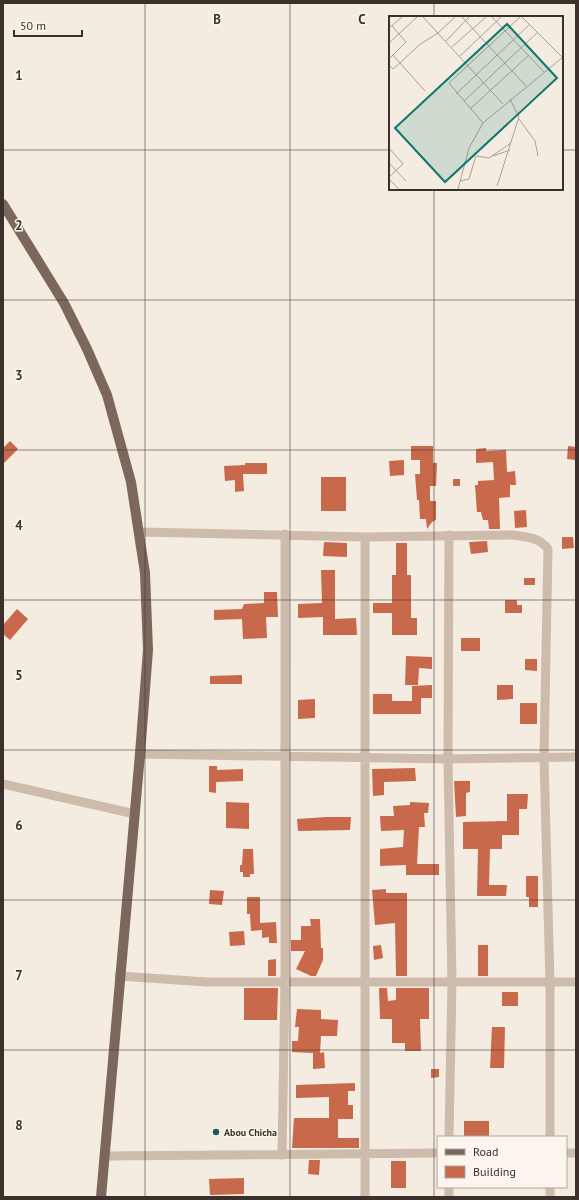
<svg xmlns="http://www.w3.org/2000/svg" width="579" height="1200" font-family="'PT Sans',sans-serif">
	<rect width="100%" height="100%" fill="#f4ebe1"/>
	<!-- building -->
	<path fill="#c8694b" d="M10,441L18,449L3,464V448Z
		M411,446H433V463H437L436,486H430V501H436V520L432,522L427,529L426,519H420L419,500H417L415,474H420V460H411Z
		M568,446L576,447V460L567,459Z
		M486,448V451L506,450L507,472L515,471L516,485H510V497L499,498L500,529H489L488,520H483L481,512H477L475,485H478V481L494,480L493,462L476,463V449Z
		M404,460V475L390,476L389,461Z
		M245,463H267V474H243L244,491L235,492V480L225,481L224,466L245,465Z
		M321,477H346V511H321Z
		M453,479H460V486H453Z
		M526,510L527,527L515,528L514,511Z
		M562,537H573L574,548L562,549Z
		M487,541L488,552L471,554L469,542Z
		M324,542L347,543V557L323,556Z
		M396,543H407V575H411V618H417V635H392V613H373V603H392V575H396Z
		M321,570H335V619L356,618L357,635H323V617L298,618V604L322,603Z
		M524,578H535V585H524Z
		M264,592H277L278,617H266L267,638L243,639L242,619L214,620V610L242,609L244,604L264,603Z
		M505,600H517V605H522V613H505Z
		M17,609L28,619L10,640L3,634V625Z
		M461,638H480V651H461Z
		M406,656L432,657V669L419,668L418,685H405Z
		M525,659H537V671L525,670Z
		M242,675V684H210V676Z
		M432,685V698H421V714H373V694H392V701H412V686Z
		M497,685H513V699L497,700Z
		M315,699V718L298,719V700Z
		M520,703H537V724H520Z
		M209,766H217V770L243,769V781L216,782V793L209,792Z
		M415,768L416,781L384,782V795L373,796L372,769Z
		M454,781H470V792L466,793V816L456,817Z
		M507,794H528L527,809H519V835H502V849H490L489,885H507L506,896H477L478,849H463V822L507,821Z
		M226,802L249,803V829L226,828Z
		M410,802L429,803L428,813H424L425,827H419L417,864H439V875H406V865L380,866V849L403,847L404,830L381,831L380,816H394L393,806L410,805Z
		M326,817H351L350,830L298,831L297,819Z
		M243,849H253L254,874H250V877H243V872H240V865H242Z
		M526,876H538V907H529V897H526Z
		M386,889V893H407V976H396L395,923L375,925L372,890Z
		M210,890L224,891L222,905L209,904Z
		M247,897H260V923L276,922L277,943H269V937L262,938V930L251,931L250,914H247Z
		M310,919H320L321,948H323V960L316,976H311L296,969L305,951H291V940H301V926H311Z
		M244,931L245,945L230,946L229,932Z
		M381,945L383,958L374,960L373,946Z
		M478,945H488V976H478Z
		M276,959V976H268V960Z
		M244,988H278L277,1020H244Z
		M379,988H387L388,1001L396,1000V988H429V1019H420L421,1051H405V1043H392V1019H380Z
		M502,992H518V1006H502Z
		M297,1009L321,1010V1019L338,1020L337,1036H321L320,1053L324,1052L325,1068L313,1069V1053L292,1052V1041H298L299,1027H295Z
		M492,1027H505L504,1068H490Z
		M431,1069H439V1077L431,1078Z
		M355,1083V1091H348V1105H353V1119H338V1138H359V1148H292L294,1118H329V1097L296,1098V1085Z
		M464,1121H489V1137H464Z
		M309,1160H320L319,1175L308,1174Z
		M391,1161H406V1188H391Z
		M244,1178V1194L210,1195L209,1179Z"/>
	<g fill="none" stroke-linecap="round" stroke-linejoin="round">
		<!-- minor -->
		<path stroke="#cdbbac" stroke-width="9" d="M140,532L365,537L513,535C527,537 539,537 548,549L544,758L550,983V1137
			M449,535L448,759L452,982L449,1137
			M365,537V1197
			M140,754L448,759L576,757
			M3,784L135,814
			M119,976L207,982H576
			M566,1153H576
			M282,1155L285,982V534
			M104,1156L438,1153
			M449,1187V1197
			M550,1197V1187"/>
		<!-- major -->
		<path stroke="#7d675c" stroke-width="10" d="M3,204L64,303L87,349L107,395L131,482L145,573L148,650L140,754L101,1197"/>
	</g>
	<!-- grid -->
	<path fill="none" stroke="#3b302b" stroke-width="1" stroke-opacity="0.55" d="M145,3V1197M290,3V1197M434,3V17M3,150H390M562,150H576M434,189V1197M3,300H576M3,450H576M3,600H576M3,750H576M3,900H576M3,1050H576"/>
	<!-- markers -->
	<circle fill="#1f5a5e" stroke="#fbf5ee" stroke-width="1.5" cx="216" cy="1132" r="4"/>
	<g text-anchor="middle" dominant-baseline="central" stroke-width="3" stroke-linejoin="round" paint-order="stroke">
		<!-- poi labels -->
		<g font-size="10" font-weight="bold" fill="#3b302b" stroke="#fbf5ee" text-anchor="start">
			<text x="224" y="1132">Abou Chicha</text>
		</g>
	</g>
	<!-- overview -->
	<g transform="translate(389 16)">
		<rect width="174" height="174" fill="#f4ebe1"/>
		<path fill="none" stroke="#aaa098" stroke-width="1" d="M34,1L114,88M73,1L137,70M103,1L155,56M133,1L173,41M0,12L13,1M49,17L66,1M57,25L80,1M0,27L28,1M63,31L97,1M71,40L112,1M0,43L17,26L3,10M0,49L4,53L11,47L4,39M36,75L11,47L30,29L49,17M67,78L141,8M75,85L149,16M81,93L140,39M130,103L146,125L149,140M94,107L60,67L131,1M0,132L14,148L0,161M104,140L121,134M0,147L17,165M0,163L10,173M71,165L80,163L87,140L100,142L122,127M108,170L130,101L121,83M69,173L80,132L94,107L174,41"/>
		<path fill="#0f766e" fill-opacity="0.15" stroke="#0f766e" stroke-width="2" d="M118,8L168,62L56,166L6,112Z"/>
		<rect width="174" height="174" fill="none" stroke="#3b302b" stroke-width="2"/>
	</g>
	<g font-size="13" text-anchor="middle" font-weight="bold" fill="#3b302b" stroke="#fbf5ee" stroke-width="3" stroke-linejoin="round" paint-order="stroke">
		<text x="217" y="24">B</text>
		<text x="362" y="24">C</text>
		<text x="19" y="80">1</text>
		<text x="19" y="230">2</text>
		<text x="19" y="380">3</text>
		<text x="19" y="530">4</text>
		<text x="19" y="680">5</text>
		<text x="19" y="830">6</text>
		<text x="19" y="980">7</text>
		<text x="19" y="1130">8</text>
	</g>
	<!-- border -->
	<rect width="579" height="1200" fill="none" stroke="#3b302b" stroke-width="8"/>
	<!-- legend -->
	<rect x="437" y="1136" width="130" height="52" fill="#fbf5ee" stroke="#aea6a0"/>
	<rect x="445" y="1149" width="20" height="6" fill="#7d675c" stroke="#aea6a0"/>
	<text x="473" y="1156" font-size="12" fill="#3b302b">Road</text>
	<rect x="445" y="1166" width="20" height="12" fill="#c8694b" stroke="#aea6a0"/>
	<text x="473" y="1176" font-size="12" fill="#3b302b">Building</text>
	<!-- scale -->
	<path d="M14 30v6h68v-6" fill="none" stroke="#3b302b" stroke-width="2"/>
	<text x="20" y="30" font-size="12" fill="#3b302b" stroke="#fbf5ee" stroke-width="3" paint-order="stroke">50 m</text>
</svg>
